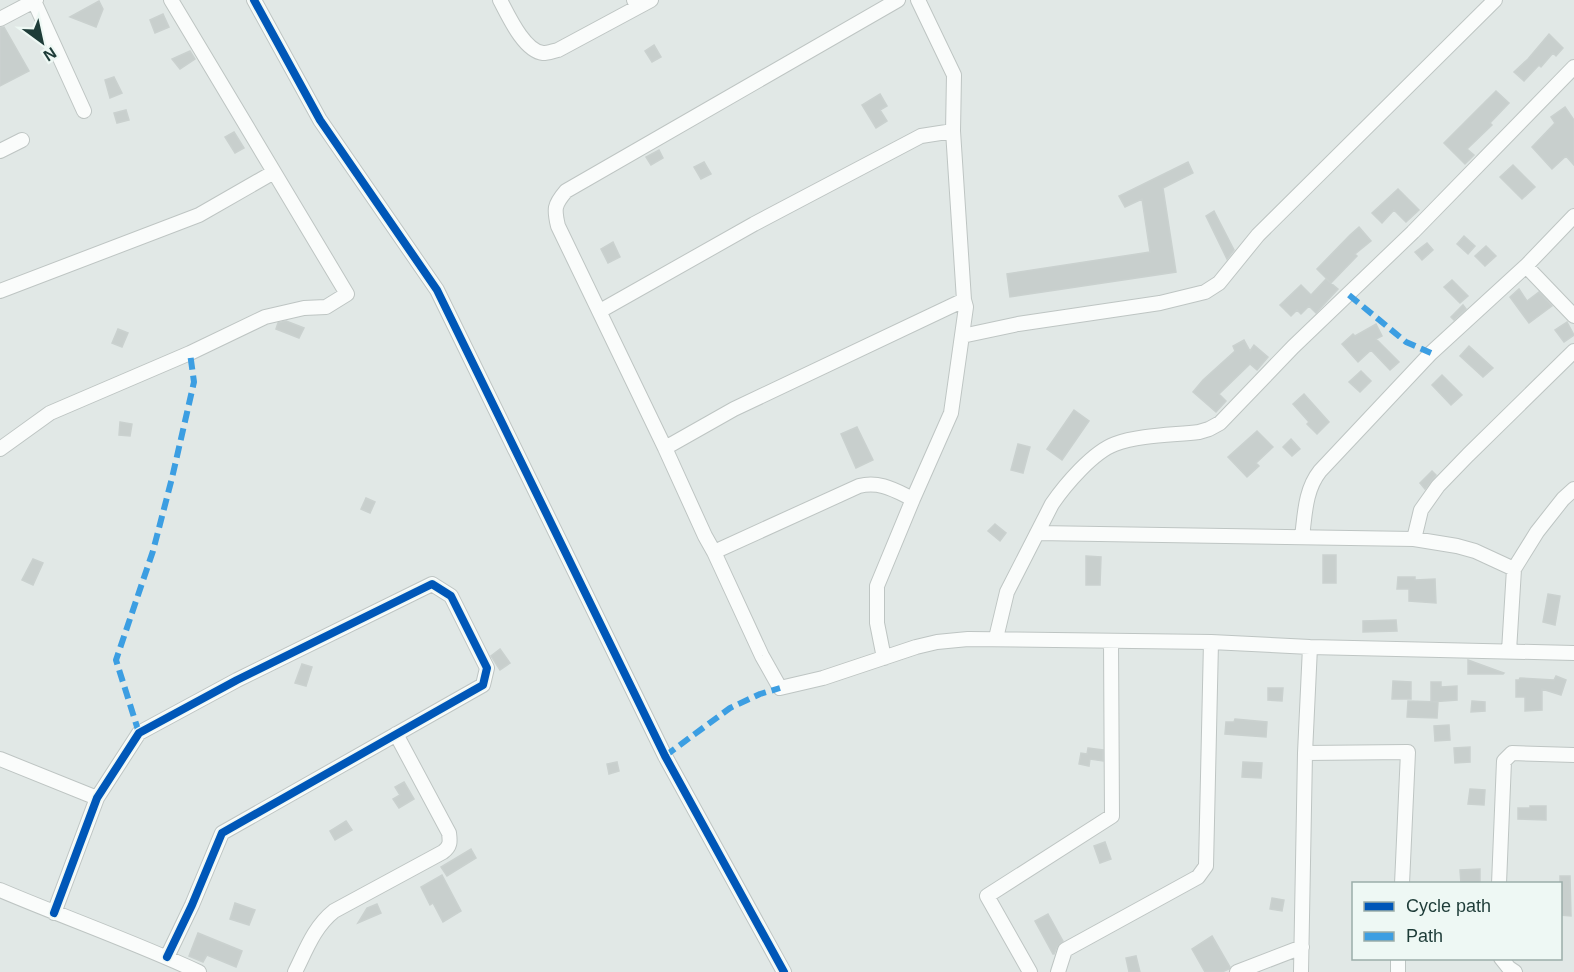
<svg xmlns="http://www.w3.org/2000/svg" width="1574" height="972" font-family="Arial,sans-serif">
	<rect width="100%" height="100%" fill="#e1e8e6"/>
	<!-- building -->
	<path fill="#c8cfcd" stroke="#cad1cf" stroke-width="1.5" d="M99,1L103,9L96,27L70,17Z
		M163,14L169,27L155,33L150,20Z
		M4,27L29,71L0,86V28Z
		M1549,34L1563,48L1556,56L1553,53L1541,67L1539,65L1524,81L1514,72L1528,59Z
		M654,45L661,57L652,62L645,51Z
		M190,51L195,59L180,69L172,59Z
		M114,77L122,93L110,98L105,80Z
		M1496,91L1509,103L1490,123L1492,125L1467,149L1474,155L1465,164L1444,143Z
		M880,94L887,106L880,110L887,121L876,128L862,105Z
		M1565,107L1574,120V165L1566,156L1552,169L1532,147L1555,123L1551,117Z
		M126,110L129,120L117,123L114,113Z
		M234,132L244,148L235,153L225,137Z
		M659,150L663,158L651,165L646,157Z
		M704,162L711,174L701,179L694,167Z
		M1188,162L1193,173L1163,188L1176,272L1010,297L1007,274L1150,252L1142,199L1125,207L1119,196Z
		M1513,165L1535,187L1522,199L1500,177Z
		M1398,189L1419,210L1406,222L1394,210L1382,223L1372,213Z
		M1214,211L1234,250L1227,259L1206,216Z
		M1359,227L1371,241L1355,254L1357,256L1331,283L1317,269L1350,235Z
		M1464,236L1475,246L1468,254L1457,244Z
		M613,242L620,257L608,263L601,249Z
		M1427,243L1433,250L1422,260L1415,252Z
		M1486,246L1496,256L1485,266L1475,256Z
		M1326,279L1338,289L1316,313L1309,306L1301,314L1297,310L1291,316L1280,305L1301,285L1311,295Z
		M1452,280L1468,296L1460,303L1444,287Z
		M1519,289L1527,301L1539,292L1552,306L1529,323L1510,297Z
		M1463,305L1466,309L1454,320L1451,317Z
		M286,321L304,328L299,338L276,329L278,323Z
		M1567,322L1574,335L1564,342L1555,330Z
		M1376,324L1382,336L1376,339L1399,362L1390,370L1371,350L1358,362L1342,344L1353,334L1355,336Z
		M118,329L128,333L122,347L112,343Z
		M1244,340L1250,351L1254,345L1268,357L1257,370L1250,364L1219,394L1226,401L1216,412L1193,392L1203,380L1235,351L1233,346Z
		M1469,346L1493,368L1483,377L1460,356Z
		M1361,371L1371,381L1360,392L1349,382Z
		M1442,375L1462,395L1451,405L1432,385Z
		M1304,394L1329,422L1317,434L1307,424L1309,422L1293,404Z
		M1074,410L1089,421L1062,460L1047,449Z
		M120,422L132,424L130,436L119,435Z
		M857,427L873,460L856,468L841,434Z
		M1257,431L1273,447L1256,463L1259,466L1247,477L1228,457Z
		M1291,439L1300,449L1292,456L1283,447Z
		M1018,444L1030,447L1023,473L1011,470Z
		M1432,471L1436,475L1425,489L1420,483Z
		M366,498L375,502L370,513L361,509Z
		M995,524L1006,533L1000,541L988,531Z
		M1323,555H1336V583H1323Z
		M1086,556L1101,557L1100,585H1086Z
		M33,559L43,563L33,585L22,580Z
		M1398,577H1415V580L1435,579L1436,603L1409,601V589H1397Z
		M1548,594L1560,596L1555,625L1543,622Z
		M1396,620L1397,631L1363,632V621Z
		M500,649L510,663L500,670L491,656Z
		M1468,660L1504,673L1503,674H1468Z
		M302,664L312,667L306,686L295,683Z
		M1556,676L1566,680L1561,695L1542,689V710L1525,711V697H1516V680H1519L1520,678L1554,680Z
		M1393,681L1411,682V699H1392Z
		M1431,682H1441V687L1457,686V700L1431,702Z
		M1268,688H1283L1282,701L1268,700Z
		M1408,701L1438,702L1437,718L1407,717Z
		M1472,701L1485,702V711L1471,712Z
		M1235,719L1267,722L1266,737L1225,734L1226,722H1234Z
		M1449,725L1450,740L1435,741L1434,726Z
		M1470,747V762L1455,763L1454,748Z
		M1088,748L1103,750V761L1090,759L1089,766L1079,764L1081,753L1087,754Z
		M617,762L619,771L609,774L607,764Z
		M1243,762L1262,763L1261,778L1242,777Z
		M404,782L414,799L399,808L393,799L400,795L395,787Z
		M1470,789L1485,790L1484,805L1468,804Z
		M1530,806H1546V820L1518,819V808H1530Z
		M346,821L352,830L335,840L330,831Z
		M1105,842L1111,859L1100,863L1094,846Z
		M471,849L476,858L447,876L441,867Z
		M1480,869V884H1461L1460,870Z
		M442,875L461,911L443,922L433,903L430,905L421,887Z
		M1560,876H1570L1571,916L1560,915Z
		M1272,898L1284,900L1282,911L1270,909Z
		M235,903L255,910L249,925L230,919Z
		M377,904L381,913L358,923L367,908Z
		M1048,914L1063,941L1057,947L1054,954H1053L1035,921Z
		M198,933L242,951L236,967L207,955L203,962L189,956Z
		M1212,936L1230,967L1229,969L1222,972H1205L1192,949Z
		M1136,956L1140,972H1129L1126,958Z"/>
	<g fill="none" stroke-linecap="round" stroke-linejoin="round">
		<defs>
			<path id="minor" d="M254,0L320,120L437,290L665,756L784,972
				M500,0C508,15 524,51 543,53C548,53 553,51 558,50L638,7
				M634,0L638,7L651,0
				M898,0L566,191C554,205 554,209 558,226L665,448L734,409L964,300
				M34,1L84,111
				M0,19L36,0
				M0,151L22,140
				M1526,266L1574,316
				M0,291L199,215L274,172L171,0
				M600,311L754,224L921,136L953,131
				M962,336L1018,324L1160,303L1205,292L1219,283L1258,235L1495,0
				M665,448L705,536L714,552L762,656L780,688L823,678L916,647L937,642L968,639L1211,642L1310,647L1574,653
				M0,449L50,413L190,353L265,317L304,308L326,307L347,294L274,172
				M1037,533L1414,539L1457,546L1475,551L1514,569
				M1302,537C1305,514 1305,490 1320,471L1431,353L1526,266L1574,216
				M1414,539L1421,510L1438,486L1468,455L1574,351
				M714,552L859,486C880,481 894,490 913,499
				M996,638L1007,592L1052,504C1065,485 1093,452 1115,444C1139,435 1173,435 1199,432L1209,429L1220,423L1293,347L1413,232L1574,67
				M1509,651L1514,569L1537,532L1563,499L1574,489
				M884,658L877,623V586L913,499L951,413L966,307L964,300L953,131L954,75L918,0
				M1305,753L1408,752L1402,884
				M0,759L97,798
				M1499,884L1504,761L1512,753L1574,755
				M0,890C66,918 134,942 199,972
				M54,913L97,798L139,733L237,680L432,584L451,596L487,668L483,685L222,833L192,905L167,957
				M1501,958L1509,968L1515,972
				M295,972C306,950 314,927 334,911L443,852C451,846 450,841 449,833L396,734
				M1030,972L987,896L1112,816L1111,641
				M1058,972L1065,950L1198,877L1206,866L1211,642
				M1237,972L1302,947
				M1301,972L1305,753L1310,647
				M1398,972V958"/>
		</defs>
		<!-- minor casing -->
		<use href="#minor" stroke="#bec5c3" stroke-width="16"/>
		<!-- minor -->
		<use href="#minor" stroke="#fafcfb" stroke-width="14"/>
		<!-- quiet -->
		<path stroke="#3c9ee2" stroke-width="6" stroke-dasharray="12 6" stroke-linecap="butt" d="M1349,295L1406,342L1431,353
			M139,733L116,660L153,551L172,478L194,382L190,353
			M665,756L730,708L760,694L780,688"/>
		<defs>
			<path id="cycleway" d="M254,0L320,120L437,290L665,756L784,972
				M54,913L97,798L139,733L237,680L432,584L451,596L487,668L483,685L222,833L192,905L167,957"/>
		</defs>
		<!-- cycleway casing -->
		<use href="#cycleway" stroke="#eef8f4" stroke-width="11"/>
		<!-- cycleway -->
		<use href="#cycleway" stroke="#0057b8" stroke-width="8"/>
	</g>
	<!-- legend -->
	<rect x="1352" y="882" width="210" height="78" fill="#eef8f4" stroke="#9bada9" stroke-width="1.5"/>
	<rect x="1364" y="902" width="30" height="9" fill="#0057b8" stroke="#9bada9" stroke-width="1.5"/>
	<text x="1406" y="912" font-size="18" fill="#1e3c38">Cycle path</text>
	<rect x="1364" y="932" width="30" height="9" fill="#3c9ee2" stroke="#9bada9" stroke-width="1.5"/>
	<text x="1406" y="942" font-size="18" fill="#1e3c38">Path</text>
	<!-- north arrow -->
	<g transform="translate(42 42) rotate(147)" stroke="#eef8f4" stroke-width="4.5" paint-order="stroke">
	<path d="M0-4.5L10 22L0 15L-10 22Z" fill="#1e3c38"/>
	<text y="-9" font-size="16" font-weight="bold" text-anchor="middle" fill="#1e3c38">N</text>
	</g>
</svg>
